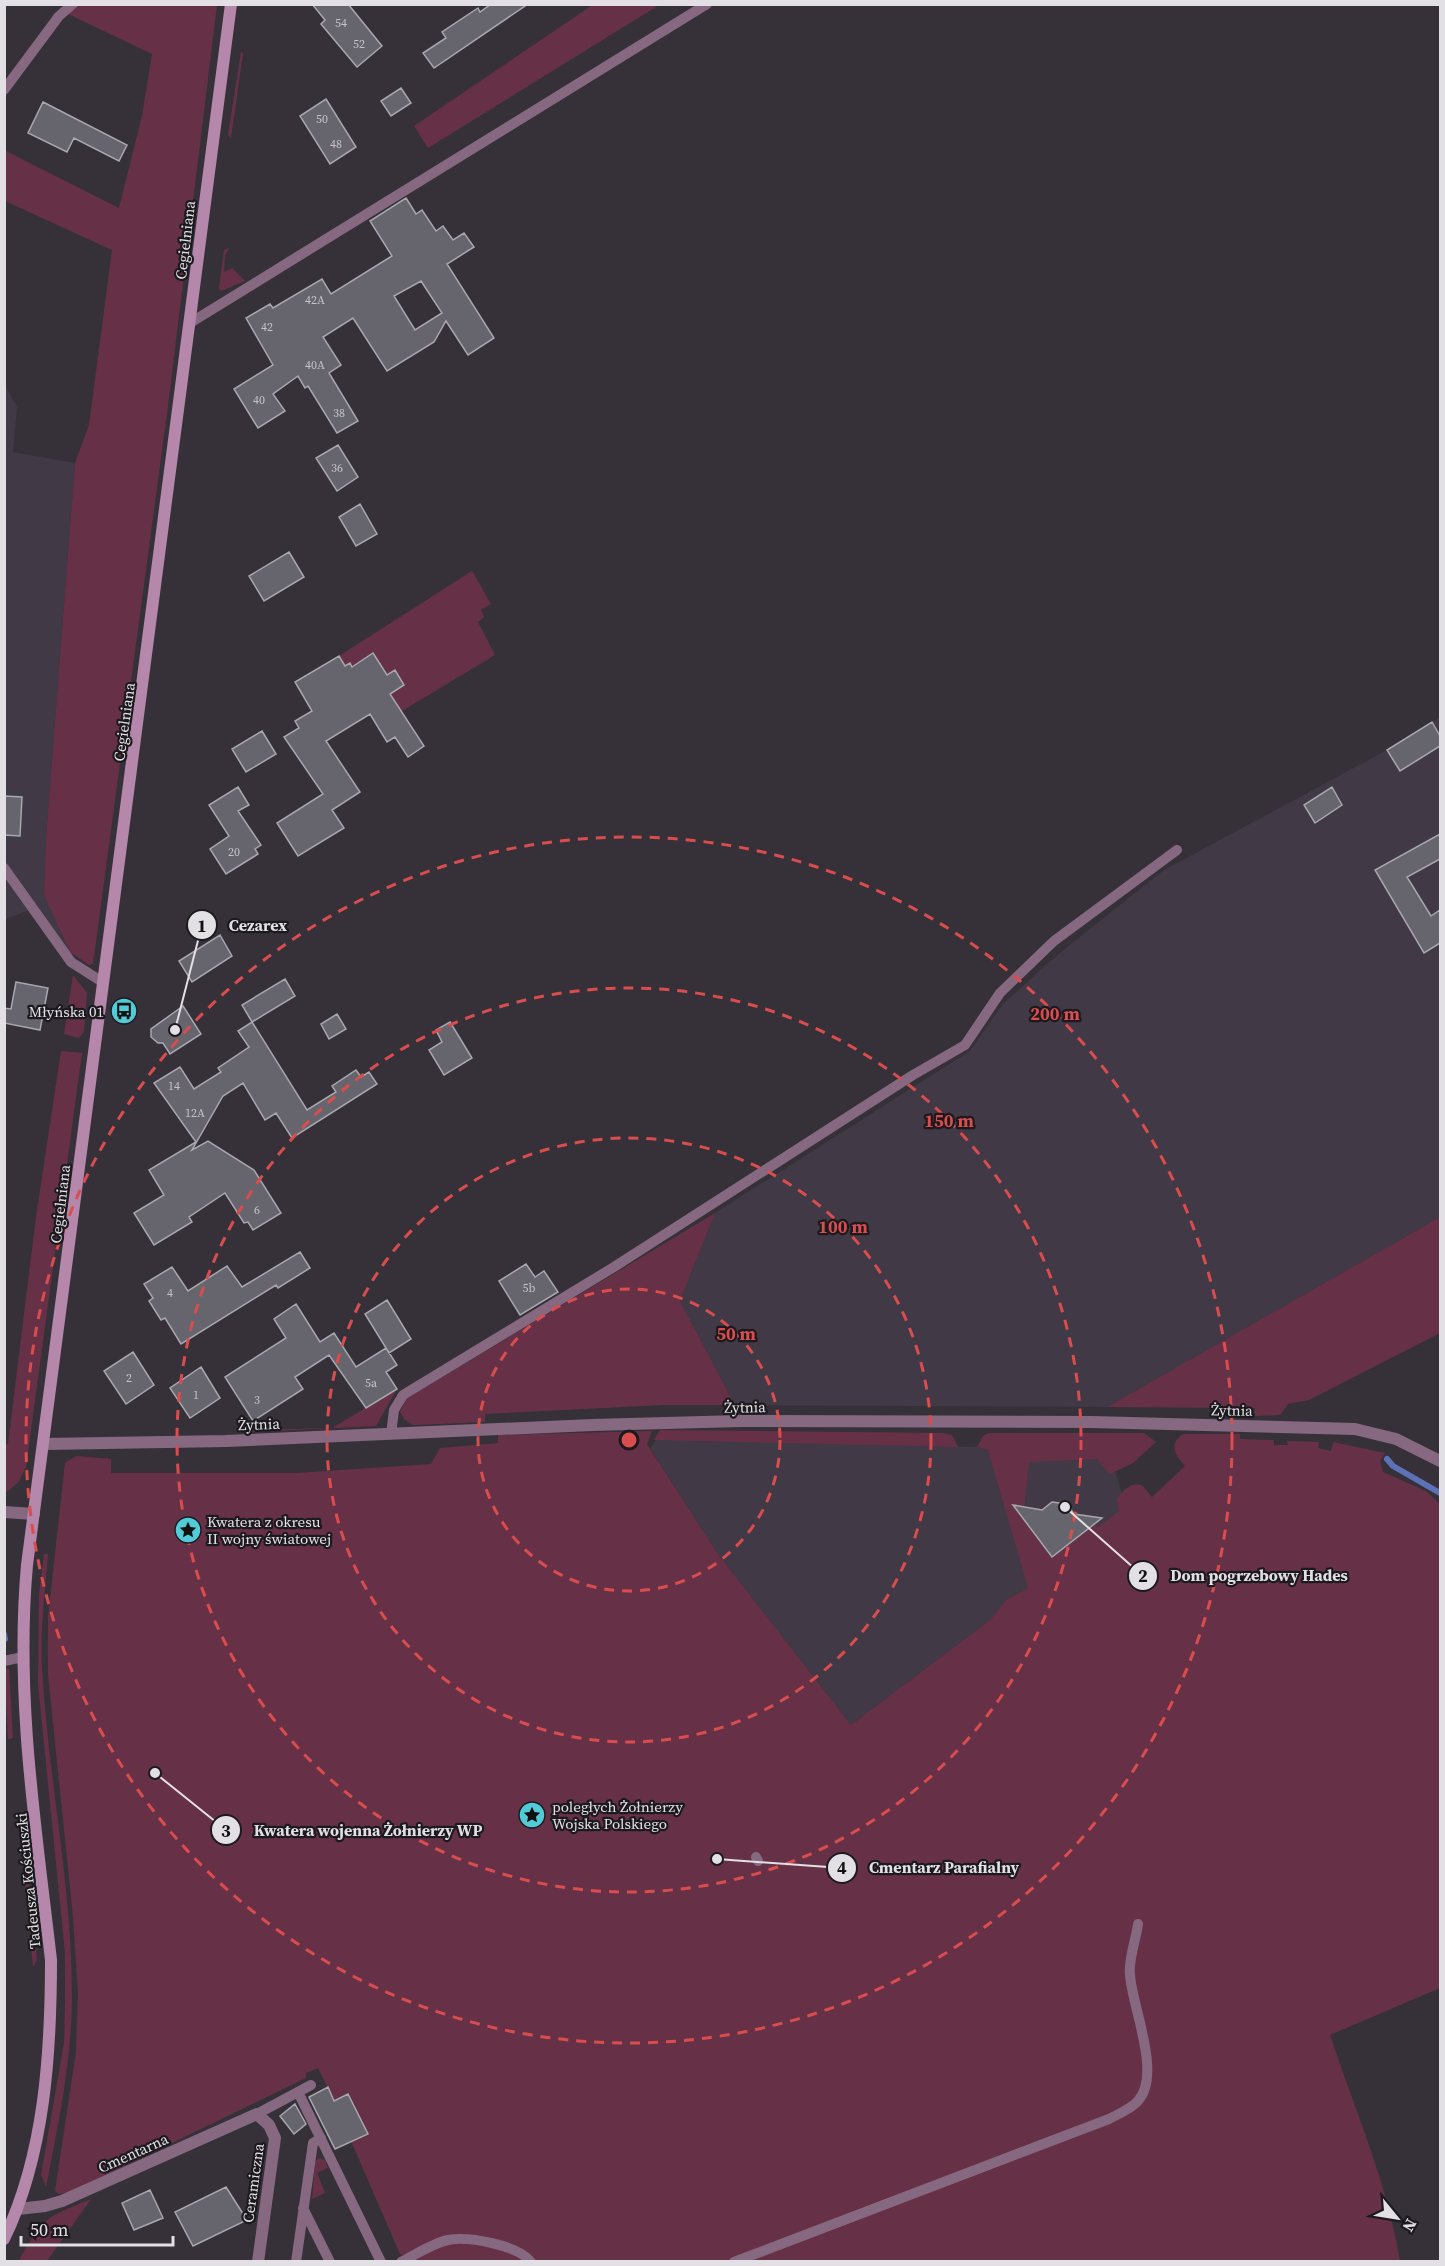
<svg xmlns="http://www.w3.org/2000/svg" width="1445" height="2266" font-family="'Source Serif 4',serif">
	<rect width="100%" height="100%" fill="#363139"/>
	<!-- built -->
	<path fill="#413946" d="M4,383L17,407L13,452L75,463L46,838L44,894L70,952L57,951L30,910L5,919Z
		M1440,717V1217L1107,1407L735,1405L680,1301L715,1213L970,1051L1002,1005L1056,956L1164,870L1387,750Z
		M657,1439L977,1447L988,1450L1107,1446L1131,1522L1082,1558L1006,1600L990,1620L851,1725L718,1554L650,1448Z"/>
	<!-- green -->
	<path fill="#663147" d="M594,4L659,5L428,148L414,126Z
		M81,5H217L168,406L93,964L89,965L70,952L44,895L46,838L75,463L89,425L112,250L5,201L4,150L119,208L142,116L152,54L68,14Z
		M241,52L243,53L231,138L228,135Z
		M229,248L225,255L224,272L232,268L245,281L221,291L219,288L224,250Z
		M472,571L491,604L481,610L484,617L478,622L495,655L402,711L390,694L404,685L395,670L387,675L373,654L352,667L350,663L345,666L339,656Z
		M73,975L87,993L84,1031L79,1038L64,1034Z
		M61,1051L82,1053L26,1467L18,1483L5,1493V1445L8,1444L36,1217Z
		M715,1213L680,1301L735,1405H663L485,1414V1422L413,1425L404,1419L400,1412L406,1399Z
		M1440,1217V1333L1309,1400L1288,1404L1280,1415L1254,1416L1255,1408L1107,1407Z
		M397,1389L376,1426L251,1432L257,1427L256,1430L332,1428Z
		M660,1430L944,1433L952,1435L958,1447L654,1440Z
		M652,1431L647,1444L718,1554L851,1725L990,1620L1006,1600L1028,1588L988,1450L977,1447L983,1436L989,1433H1144L1156,1442L1133,1463L1110,1474L1097,1459L1029,1462L1024,1509L1052,1556L1094,1524L1098,1527L1119,1511L1117,1500C1119,1493 1132,1481 1141,1485C1145,1487 1149,1494 1152,1497L1185,1466C1175,1455 1168,1445 1183,1434H1240V1439L1274,1440V1445H1288L1287,1441L1319,1442L1318,1448L1331,1451L1333,1442L1385,1453L1380,1461L1383,1472L1426,1491L1440,1504V1988L1330,2035C1355,2110 1387,2182 1400,2261H411L400,2254L351,2141L368,2133L349,2094L334,2101L318,2068L306,2073V2078L71,2192L59,2194L55,2191L76,2052L78,1994L73,1917L48,1674V1617L65,1463L76,1456L111,1459V1473H297L431,1464L440,1448L498,1443V1435Z
		M44,1554H48C45,1592 40,1630 42,1667C48,1779 73,1890 72,2002C71,2064 58,2126 46,2187L41,2175L64,2043L65,2006V1953L38,1684L39,1595Z
		M4,1667L9,1669L13,1738L10,1739H8Z
		M25,1882L29,1883L37,1960L33,1967Z
		M319,2158L325,2160L328,2168L317,2173L325,2193L312,2199L315,2162Z
		M91,2199L47,2261H19C43,2217 45,2218 91,2199Z"/>
	<g fill="none" stroke-linecap="round" stroke-linejoin="round">
		<!-- stream -->
		<path stroke="#5c71b6" stroke-width="6" d="M1387,1459L1393,1466L1440,1493
			M4,1634L5,1639"/>
	</g>
	<!-- building -->
	<path fill="#66656d" stroke="#a8a7b0" stroke-width="1.5" fill-rule="evenodd" d="M312,4H348L382,46L357,67L321,24L325,20Z
		M491,4H528L434,68L423,53L446,38L442,32L478,8L480,12Z
		M401,88L411,103L391,116L381,101Z
		M326,99L356,147L330,164L300,116Z
		M43,102L127,145L119,161L74,138L67,152L28,133Z
		M406,198L416,214L422,210L436,231L443,226L453,240L464,233L474,247L447,264L494,338L468,355L446,321L434,342L387,371L353,318L323,337L341,365L329,373L358,421L337,433L308,386L305,388L298,376L273,394L285,411L258,428L234,389L273,365L246,318L270,304L273,308L322,279L331,294L392,256L370,221ZM421,281L442,313L415,330L394,296Z
		M338,445L358,477L337,491L316,458Z
		M360,504L377,534L356,546L339,517Z
		M289,552L304,577L264,601L249,576Z
		M373,653L387,675L395,670L404,685L390,694L424,746L408,757L395,737L387,742L370,714L326,741L360,792L332,810L344,828L298,856L277,823L323,794L284,737L299,728L295,721L312,711L295,682L339,656L345,666L350,663L352,667Z
		M1432,722L1440,736V746L1400,771L1387,750Z
		M262,731L276,754L246,772L232,749Z
		M238,787L249,805L238,811L261,845L255,849L258,854L226,874L210,849L229,836L209,805Z
		M1332,787L1342,805L1315,823L1304,805Z
		M4,796L22,797L20,836L4,835Z
		M1440,834V859L1407,877L1431,916L1440,910V943L1424,953L1375,870Z
		M220,935L232,956L192,982L179,961Z
		M285,979L295,996L252,1022L242,1005Z
		M16,982L48,988L40,1030L4,1023V1008L11,1009Z
		M183,1006L201,1034L170,1054L163,1043H158L151,1037V1029Z
		M337,1014L346,1029L329,1039L321,1024Z
		M252,1022L307,1110L336,1092L332,1086L356,1070L361,1077L369,1072L377,1084L292,1138L276,1113L265,1120L243,1083L223,1096L192,1150L208,1141L254,1170L281,1213L253,1230L248,1222L244,1223L225,1193L189,1217L192,1222L154,1245L134,1213L164,1195L149,1170L196,1142L154,1083L180,1067L194,1089L221,1072L218,1068L249,1047L238,1031Z
		M450,1022L472,1058L444,1075L429,1050L442,1042L436,1030Z
		M300,1252L310,1268L278,1288L276,1285L181,1344L165,1318L161,1320L149,1301L153,1298L144,1284L172,1267L188,1291L227,1266L242,1287Z
		M526,1264L535,1277L544,1271L558,1292L520,1315L499,1281Z
		M387,1300L411,1339L389,1353L365,1314Z
		M296,1304L320,1342L334,1333L356,1367L386,1348L397,1365L386,1372L397,1389L366,1408L329,1355L295,1377L303,1389L253,1421L225,1377L286,1338L274,1319Z
		M133,1352L154,1385L126,1404L104,1371Z
		M201,1367L220,1398L190,1418L170,1388Z
		M1052,1502L1067,1504L1074,1514L1102,1518L1052,1557L1013,1505L1042,1510Z
		M328,2087L334,2101L348,2094L368,2134L335,2149L309,2097Z
		M295,2104L306,2124L294,2134L280,2116Z
		M226,2187L247,2220L193,2246L175,2212Z
		M150,2190L163,2218L134,2230L122,2203Z"/>
	<g fill="none" stroke-linecap="round" stroke-linejoin="round">
		<!-- lane -->
		<path stroke="#866980" stroke-width="10" d="M4,90L59,16L73,4
			M190,323L707,4
			M4,868L71,962L104,983
			M391,1434L394,1410L403,1395L614,1267L913,1075L965,1045L1000,993L1054,941L1177,850
			M4,1661L23,1657
			M756,1857L758,1861
			M298,2092L381,2262
			M257,2114L311,2085
			M303,2208L330,2262
			M296,2262L313,2143L321,2138
			M401,2262C415,2255 433,2243 448,2240C468,2236 518,2245 531,2262
			M734,2262L1109,2119C1118,2114 1129,2110 1137,2102C1163,2076 1132,2007 1130,1975C1128,1960 1136,1940 1138,1924"/>
		<!-- street -->
		<path stroke="#866980" stroke-width="12" d="M44,1444L226,1441L592,1425L740,1421L1092,1422L1355,1429L1396,1439L1440,1461
			M4,1512L34,1514
			M18,2209L45,2206L62,2201L257,2114L269,2125L275,2138L258,2262"/>
		<!-- secondary -->
		<path stroke="#b587ab" stroke-width="12" d="M4,2239C45,2154 51,2052 51,1960C36,1829 15,1697 27,1565L231,4"/>
	</g>
	<!-- distance rings -->
	<g fill="none" stroke="#d94d4e" stroke-width="3" stroke-dasharray="10 8">
		<circle cx="629" cy="1440" r="151"/>
		<circle cx="629" cy="1440" r="302"/>
		<circle cx="629" cy="1440" r="452"/>
		<circle cx="629" cy="1440" r="603"/>
	</g>
	<!-- icons -->
	<defs>
		<symbol id="bus-disc" viewBox="-11 -11 22 22"><circle r="9.5" fill="#52cbd9" stroke="#1c1a1e"/><path d="M-5-6H5V4H4V6H2V4H-2V6H-4V4H-5ZM-3.5-4V0h7V-4ZM-3.5 1.2v1.5H-2V1.2ZM2 1.2v1.5H3.5V1.2Z" fill="#111"/></symbol>
		<symbol id="sight-disc" viewBox="-11 -11 22 22"><circle r="9.5" fill="#52cbd9" stroke="#1c1a1e"/><path d="M0-6L1.8-2.2L6-1.7L2.9 1.2L3.7 5.4L0 3.3L-3.7 5.4L-2.9 1.2L-6-1.7L-1.8-2.2Z" fill="#111"/></symbol>
	</defs>
	<g fill-rule="evenodd">
		<use href="#bus-disc" x="109" y="996" width="30" height="30"/>
		<use href="#sight-disc" x="173" y="1515" width="30" height="30"/>
		<use href="#sight-disc" x="517" y="1800" width="30" height="30"/>
	</g>
	<g text-anchor="middle" dominant-baseline="central" stroke-width="4.5" stroke-linejoin="round" paint-order="stroke">
		<!-- number labels -->
		<g font-size="12" fill="#c4c1c7">
			<text x="341" y="23">54</text>
			<text x="359" y="44">52</text>
			<text x="322" y="119">50</text>
			<text x="336" y="144">48</text>
			<text x="315" y="300">42A</text>
			<text x="267" y="327">42</text>
			<text x="315" y="365">40A</text>
			<text x="259" y="400">40</text>
			<text x="339" y="413">38</text>
			<text x="337" y="468">36</text>
			<text x="234" y="852">20</text>
			<text x="174" y="1086">14</text>
			<text x="195" y="1113">12A</text>
			<text x="257" y="1210">6</text>
			<text x="529" y="1288">5b</text>
			<text x="170" y="1293">4</text>
			<text x="129" y="1378">2</text>
			<text x="371" y="1383">5a</text>
			<text x="196" y="1395">1</text>
			<text x="257" y="1400">3</text>
		</g>
		<!-- street labels -->
		<g font-size="15" fill="#e3e0e5" stroke="#1c1a1e">
			<text transform="translate(185 240) rotate(-83)">Cegielniana</text>
			<text transform="translate(124 722) rotate(-82)">Cegielniana</text>
			<text transform="translate(60 1204) rotate(-83)">Cegielniana</text>
			<text transform="translate(745 1407) rotate(-1)">Żytnia</text>
			<text transform="translate(1232 1410) rotate(1)">Żytnia</text>
			<text transform="translate(259 1424) rotate(-2)">Żytnia</text>
			<text transform="translate(28 1881) rotate(-96)">Tadeusza Kościuszki</text>
			<text transform="translate(133 2153) rotate(-24)">Cmentarna</text>
			<text transform="translate(253 2183) rotate(-82)">Ceramiczna</text>
		</g>
		<!-- poi labels -->
		<g font-size="15" fill="#e3e0e5" stroke="#1c1a1e" text-anchor="start">
			<text x="104" y="1011" text-anchor="end">Młyńska 01</text>
			<text x="207" y="1521">Kwatera z okresu<tspan x="207" dy="17">II wojny światowej</tspan></text>
			<text x="552" y="1806">poległych Żołnierzy<tspan x="552" dy="17">Wojska Polskiego</tspan></text>
		</g>
	</g>
	<circle cx="629" cy="1440" r="9" fill="#d94d4e" stroke="#1c1a1e" stroke-width="3"/>
	<g font-size="18" text-anchor="middle" font-weight="bold" fill="#d94d4e" stroke="#1c1a1e" stroke-width="4.5" stroke-linejoin="round" paint-order="stroke">
		<text x="1055" y="1020">200 m</text>
		<text x="949" y="1127">150 m</text>
		<text x="843" y="1233">100 m</text>
		<text x="736" y="1340">50 m</text>
	</g>
	<!-- callouts -->
	<path fill="none" stroke="#e3e0e5" stroke-width="2" d="M175 1030L202 925M1065 1507L1143 1576M155 1773L226 1830M717 1859L842 1868"/>
	<g fill="#e3e0e5" stroke="#1c1a1e" stroke-width="2">
		<circle cx="175" cy="1030" r="6"/>
		<circle cx="1065" cy="1507" r="6"/>
		<circle cx="155" cy="1773" r="6"/>
		<circle cx="717" cy="1859" r="6"/>
		<circle cx="202" cy="925" r="15"/>
		<circle cx="1143" cy="1576" r="15"/>
		<circle cx="226" cy="1830" r="15"/>
		<circle cx="842" cy="1868" r="15"/>
	</g>
	<g font-size="18" text-anchor="middle" font-weight="bold" fill="#111">
		<text x="202" y="932">1</text>
		<text x="1143" y="1582">2</text>
		<text x="226" y="1837">3</text>
		<text x="842" y="1874">4</text>
	</g>
	<g font-size="16" text-anchor="middle" font-weight="bold" fill="#e3e0e5" stroke="#1c1a1e" stroke-width="4.5" stroke-linejoin="round" paint-order="stroke">
		<text x="258" y="931">Cezarex</text>
		<text x="1259" y="1581">Dom pogrzebowy Hades</text>
		<text x="368" y="1836">Kwatera wojenna Żołnierzy WP</text>
		<text x="944" y="1873">Cmentarz Parafialny</text>
	</g>
	<!-- border -->
	<rect width="1445" height="2266" fill="none" stroke="#e3e0e5" stroke-width="12"/>
	<!-- north arrow -->
	<g transform="translate(1397 2218) rotate(120)" stroke="#1c1a1e" stroke-width="4.5" paint-order="stroke">
	<path d="M0-4.5L10 22L0 15L-10 22Z" fill="#e3e0e5"/>
	<text y="-9" font-size="16" font-weight="bold" text-anchor="middle" fill="#e3e0e5">N</text>
	</g>
	<!-- scale -->
	<path d="M21 2236v9h152v-9" fill="none" stroke="#e3e0e5" stroke-width="3"/>
	<text x="30" y="2236" font-size="18" fill="#e3e0e5" stroke="#1c1a1e" stroke-width="4.5" paint-order="stroke">50 m</text>
</svg>
